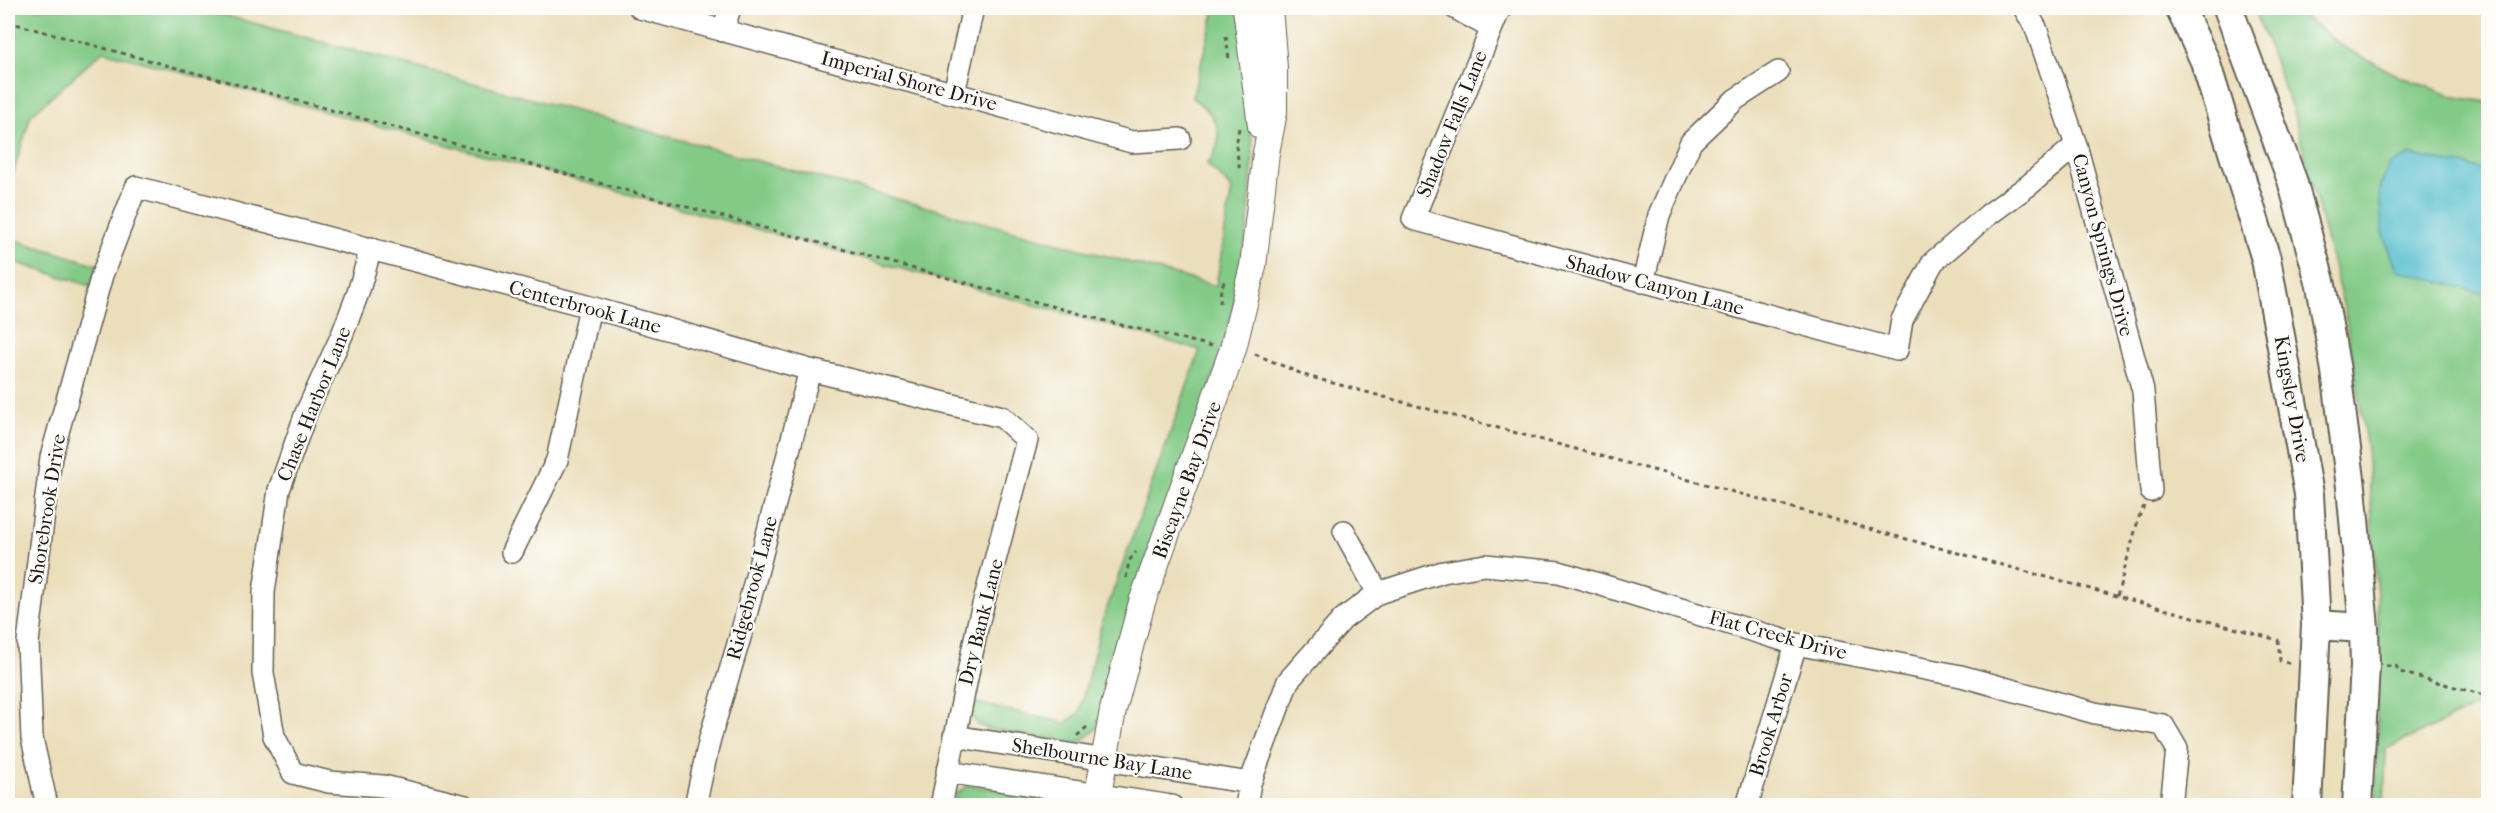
<svg xmlns="http://www.w3.org/2000/svg" width="2496" height="813" font-family="'IM FELL French Canon',serif">
	<rect width="100%" height="100%" fill="#fdfcf7"/>
	<filter id="ink" filterUnits="userSpaceOnUse"><feTurbulence type="fractalNoise" baseFrequency=".0167" numOctaves="2"/><feDisplacementMap in="SourceGraphic" scale="12" xChannelSelector="R" yChannelSelector="G"/><feConvolveMatrix kernelMatrix="1 2 1 2 8 2 1 2 1" color-interpolation-filters="sRGB"/></filter>
	<filter id="wash" filterUnits="userSpaceOnUse"><feTurbulence type="fractalNoise" baseFrequency=".008" numOctaves="4" result="noise"/><feDisplacementMap in="SourceGraphic" scale="24" xChannelSelector="R" yChannelSelector="G"/><feGaussianBlur stdDeviation="1.35" result="paint"/><feColorMatrix in="noise" values="0 0 0 0 0 0 0 0 0 0 0 0 0 0 0 0 0 1.4 0 .05"/><feComposite in="paint" operator="in"/></filter>
	<g filter="url(#wash)">
		<rect width="100%" height="100%" fill="#ebdebb"/>
		<!-- green -->
		<path fill="#82ca86" stroke="#4f7351" stroke-width="1.5" d="M8,8H198L1216,286L1232,189L1207,164C1228,138 1218,115 1192,98L1214,14L1211,8H1240L1253,154L1248,225L1237,290L1221,355L1098,727L1085,739L1077,743L988,729L978,725L971,715V702L1065,723L1079,713L1102,622L1200,350L103,51L31,115L8,190Z
			M2254,8H2293L2344,47L2399,76L2455,97L2488,102V704L2476,707L2386,749L2384,805H2376L2378,610L2367,449L2345,312L2293,111Z
			M8,238L98,265L91,286L8,260Z
			M968,785L1061,799L1072,805L954,806L956,794Z"/>
		<!-- water -->
		<path fill="#51bcce" stroke="#366c75" stroke-width="1.5" d="M2411,155L2488,170V295L2397,270L2382,230L2379,189L2390,165Z"/>
	</g>
	<g filter="url(#ink)">
		<g fill="none" stroke-linecap="round" stroke-linejoin="round">
			<defs>
				<path id="minor" d="M640,8L1132,142L1180,139
					M1455,8L1491,28
					M1500,8L1413,219L1897,350L1902,320L1933,262L1988,215L2029,185L2076,145
					M2024,8L2036,28L2076,145L2143,391L2151,491
					M723,31L730,8
					M954,93L973,8
					M371,248L358,293L342,335L306,413L279,490L264,592L263,673L274,736L293,773L329,782L383,786L465,806
					M1643,282L1659,215L1691,142L1736,99L1778,72
					M1344,531L1378,593
					M512,552L557,460L590,307
					M954,736L1250,783
					M947,772L1172,806
					M47,806L32,738L28,642L51,457L102,275L136,187L590,307L810,370L1002,417L1027,440L978,624L941,806
					M695,806L710,738L741,634L810,370
					M1246,806L1250,783L1288,681L1343,619L1378,593L1443,572L1485,565L1559,572L1796,644L1961,676L2095,713L2163,725L2177,749L2171,806
					M1747,806L1796,644"/>
				<path id="tertiary" d="M1246,8L1261,126
					M1096,806L1113,710L1142,602L1233,349L1253,266L1266,153L1274,112V68L1269,8"/>
				<path id="secondary" d="M2180,8L2205,61L2266,259L2309,494L2316,625L2307,806
					M2228,8L2292,180L2321,285L2336,371L2351,487L2364,628L2365,666L2357,806
					M2316,625L2364,628"/>
			</defs>
			<!-- minor casing -->
			<use href="#minor" stroke="#646054" stroke-width="24"/>
			<!-- tertiary casing -->
			<use href="#tertiary" stroke="#646054" stroke-width="28"/>
			<!-- secondary casing -->
			<use href="#secondary" stroke="#646054" stroke-width="32"/>
			<!-- path -->
			<path stroke="#646054" stroke-width="3" stroke-dasharray="4.5 4.5" stroke-linecap="butt" d="M8,22L1117,324L1213,346
				M1226,36L1229,59
				M1239,128L1236,146L1240,172
				M1220,303L1221,287L1227,278
				M1255,354L1307,376L2278,640L2280,661L2292,664
				M1126,578L1129,561L1136,552
				M2117,596L2139,517L2144,506
				M2386,666H2396L2400,672L2488,696
				M1077,736L1087,727"/>
			<!-- minor -->
			<use href="#minor" stroke="#fff" stroke-width="21"/>
			<!-- tertiary -->
			<use href="#tertiary" stroke="#fff" stroke-width="26"/>
			<!-- secondary -->
			<use href="#secondary" stroke="#fff" stroke-width="28"/>
		</g>
	</g>
	<g text-anchor="middle" dominant-baseline="central" stroke-width="4.5" stroke-linejoin="round" paint-order="stroke">
		<!-- street labels -->
		<g font-size="20" fill="#1c1c1c" stroke="#fdfcf7">
			<text transform="translate(909 81) rotate(15)">Imperial Shore Drive</text>
			<text transform="translate(1452 124) rotate(-68)">Shadow Falls Lane</text>
			<text transform="translate(2103 245) rotate(75)">Canyon Springs Drive</text>
			<text transform="translate(1655 285) rotate(15)">Shadow Canyon Lane</text>
			<text transform="translate(585 307) rotate(15)">Centerbrook Lane</text>
			<text transform="translate(2292 399) rotate(80)">Kingsley Drive</text>
			<text transform="translate(314 404) rotate(-68)">Chase Harbor Lane</text>
			<text transform="translate(1187 480) rotate(-70)">Biscayne Bay Drive</text>
			<text transform="translate(47 509) rotate(-81)">Shorebrook Drive</text>
			<text transform="translate(752 588) rotate(-75)">Ridgebrook Lane</text>
			<text transform="translate(981 622) rotate(-76)">Dry Bank Lane</text>
			<text transform="translate(1778 635) rotate(15)">Flat Creek Drive</text>
			<text transform="translate(1771 725) rotate(-73)">Brook Arbor</text>
			<text transform="translate(1102 759) rotate(9)">Shelbourne Bay Lane</text>
		</g>
	</g>
	<!-- margin -->
	<rect width="2496" height="813" fill="none" stroke="#fdfcf7" stroke-width="30"/>
</svg>
